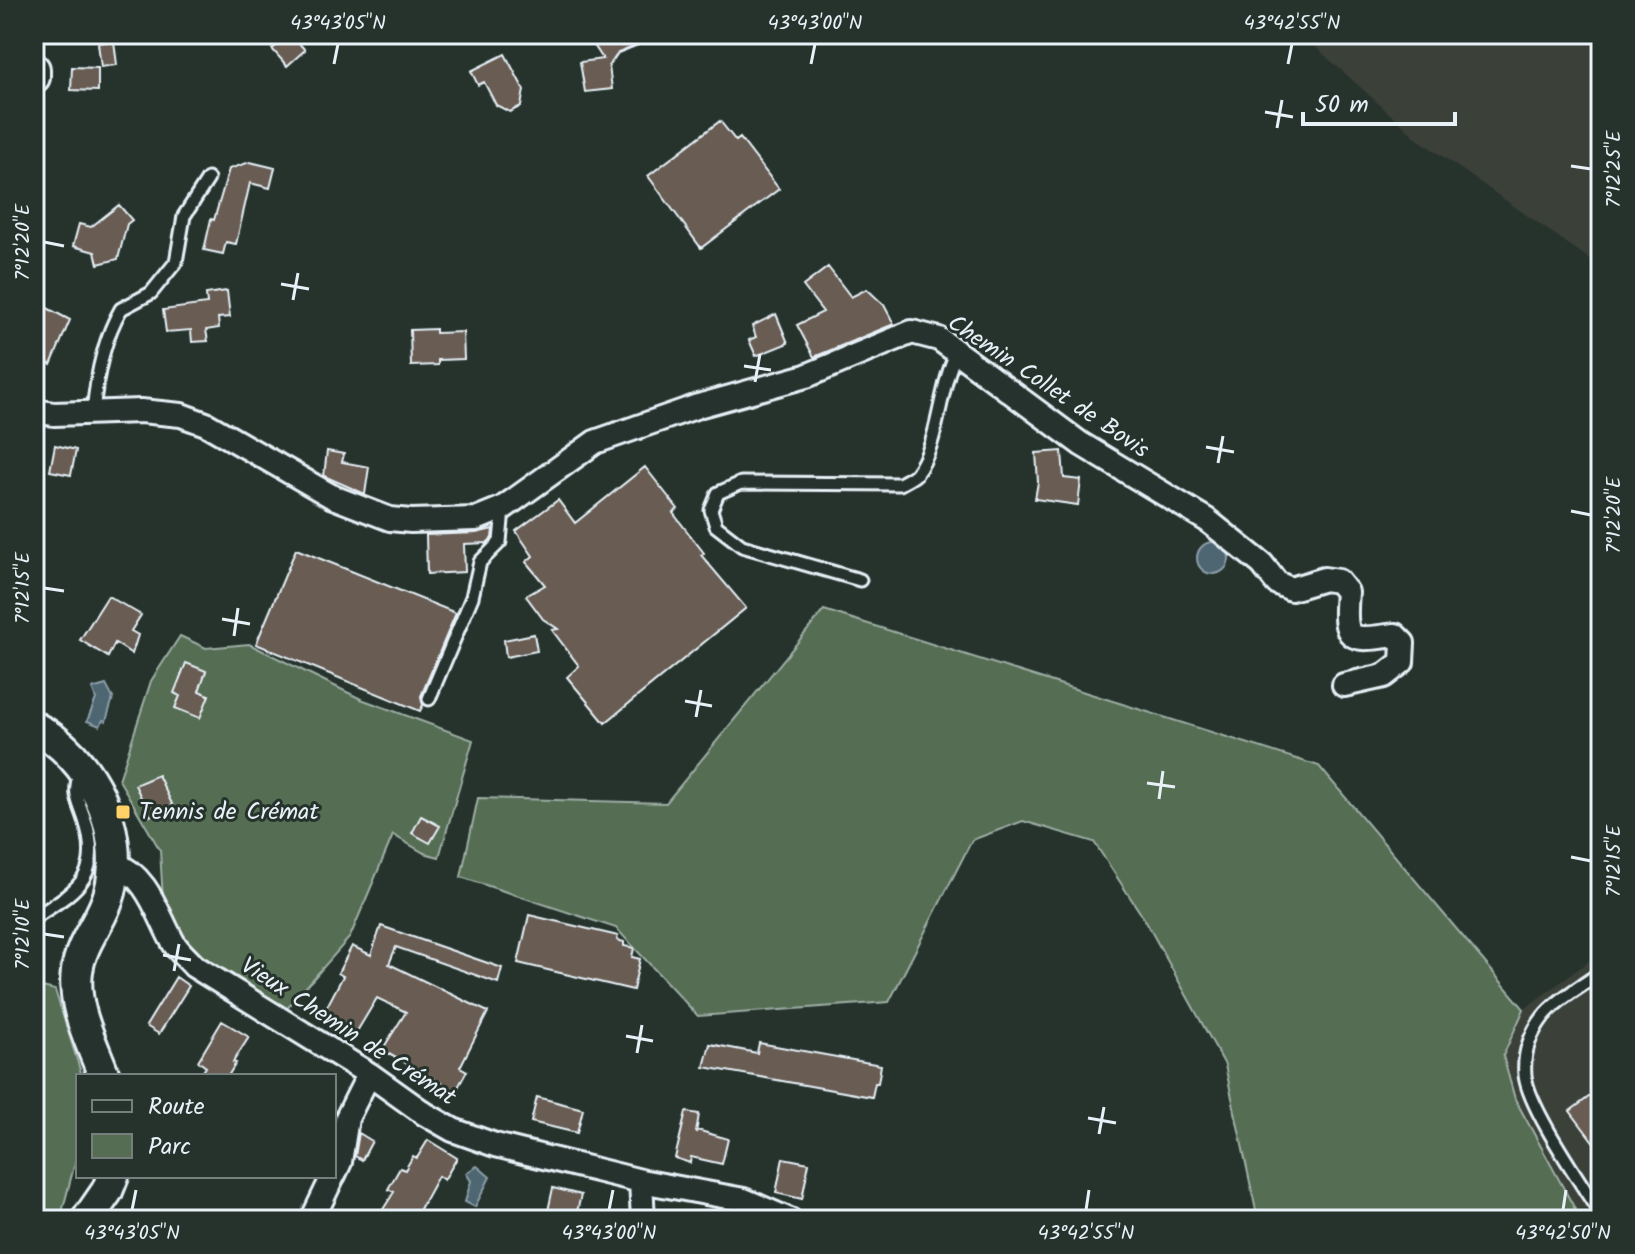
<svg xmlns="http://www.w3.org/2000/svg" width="1635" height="1254" font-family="Kalam,sans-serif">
	<rect width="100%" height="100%" fill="#26332d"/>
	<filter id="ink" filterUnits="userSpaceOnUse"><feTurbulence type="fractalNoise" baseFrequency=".0125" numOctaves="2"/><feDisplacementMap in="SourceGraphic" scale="16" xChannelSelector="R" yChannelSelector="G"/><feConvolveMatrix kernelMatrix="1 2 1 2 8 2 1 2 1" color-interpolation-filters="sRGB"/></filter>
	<g filter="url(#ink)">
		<!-- built -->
		<path fill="#3a3f38" d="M1301,34H1601V267L1419,140Z
			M1601,952V1220H1581L1515,1099L1503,1056L1524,1009Z"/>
		<!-- green -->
		<path fill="#556d53" stroke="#9eafa6" stroke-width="2" d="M824,610L1319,766L1524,1009L1503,1056L1515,1099L1581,1220H1258L1225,1065L1145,920L1094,842L1023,821L972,840L889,1002L698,1016L616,928L461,877L478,798L666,803Z
			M180,636L206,648L249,644L361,699L473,740L439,857L424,853L393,835L350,937L284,1012L206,961L184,937L163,901L160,850L119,780L151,681Z
			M34,985L55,990L82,1076H78V1151L60,1220H34Z"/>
		<!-- water -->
		<path fill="#4e6672" stroke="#8c9ea8" stroke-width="2" d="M1197 558a16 16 0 1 1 32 0a16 16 0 1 1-32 0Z
			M106,685L113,698L106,721L103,720L100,726L87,721L96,699L92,689Z
			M477,1166L490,1177L475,1207L465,1202L471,1181L466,1173Z"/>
		<!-- building -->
		<path fill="#675c52" stroke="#e8f1f8" stroke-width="2" d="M266,34H291L305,50L287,66L272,49L276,46Z
			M610,34L663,35L618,53L609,66L612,89L585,92L580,62L603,59L590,39L612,40Z
			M114,41L117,65L101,67L98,43Z
			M505,54L524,90L521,106L510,112L496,105L484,82L478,85L471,71Z
			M72,67L98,68V91L71,90Z
			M720,121L736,141L740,138L779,189L701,248L648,176Z
			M250,162L275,168L270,188L250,183L236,244L226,242L223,254L204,250L211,219L214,220L229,169Z
			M119,205L132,220L127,224L118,259L98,264L95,252L73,246L79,224L91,227Z
			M828,267L851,297L867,289L884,305L894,324L814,357L797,325L823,312L803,286Z
			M227,291L230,317L218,318L219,328L206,330L208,341L192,342L191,330L166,332L163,310L207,304L206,294Z
			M34,301L70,320L51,365L48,363L34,391Z
			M776,314L788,343L756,356L749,340L756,337L752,326Z
			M436,329V333L463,332L464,359L438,360V365L411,366L410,330Z
			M55,445L76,450L71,475L50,471Z
			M327,451L344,454L342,462L369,467L365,494L324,476Z
			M1062,451L1064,478L1081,480L1078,505L1035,499L1038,482L1036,453Z
			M645,467L678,509L673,513L704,553L701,555L746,608L605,723L567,677L579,666L552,630L558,629L543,619L526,596L545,585L526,562L533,556L516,531L558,500L575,523Z
			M493,529L492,538L487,543L464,544L465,572L427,574L426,535L476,533Z
			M296,549L456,613L421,696L423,705L420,711L256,644Z
			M108,596L141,615L131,631L138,635L132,654L115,643L108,657L80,640Z
			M534,634L537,651L506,657L504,640Z
			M186,663L206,671L199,691L209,695L200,718L175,708L180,696L174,693Z
			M158,775L173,806L150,816L135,785Z
			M421,816L440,826L430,843L412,833Z
			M529,915L618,936L617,940L624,942V946L634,948L632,957L640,959L633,990L518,963Z
			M381,926L502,968L498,983L396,947L389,964L488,1012L460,1067L467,1071L456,1091L382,1050L406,1012L377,998L356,1033L323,1014L343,976L338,973L352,946L371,955Z
			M176,977L189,986L159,1034L146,1026Z
			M222,1021L249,1037L233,1062L236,1063L228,1076H200L206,1067L198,1061Z
			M759,1043L881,1065L878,1083H875L872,1097L704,1067L710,1044L757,1053Z
			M1601,1088V1152L1570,1111Z
			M537,1097L583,1109L577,1133L531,1122Z
			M686,1112L699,1114L696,1133L697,1130L728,1139L722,1164L691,1157L690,1163L675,1158Z
			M359,1133L372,1141L362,1160L355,1156Z
			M428,1140L457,1158L444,1180L438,1176L414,1220H382L386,1213L382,1211L394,1192L388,1189L400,1168L405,1170L413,1156L417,1158Z
			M783,1158L809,1163L802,1199L776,1193Z
			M553,1188L581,1195L576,1216L570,1214L569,1220H546Z"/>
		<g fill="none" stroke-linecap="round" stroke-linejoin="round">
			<defs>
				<path id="lane" d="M93,413C96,379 104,338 121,309L151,293L176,262L184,216L208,179
					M860,580L742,546L716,526L711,510L718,493L741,483L900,484C905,481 912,478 916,474C940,443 938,389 957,352
					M429,699L472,597L480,562L500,542L503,509
					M34,918C77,890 103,877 85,820C78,799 73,795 80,772
					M1601,972C1583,986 1557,999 1543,1017C1530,1034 1523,1053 1525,1075C1528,1107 1582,1184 1601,1215"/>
				<path id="street" d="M34,411L54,414L141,411L181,415L206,424L333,497L390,519L411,521L476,519L503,508L595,442L698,406L806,376L912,332L939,339L1081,444L1207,520L1262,564L1277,583L1291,589L1324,579L1338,581L1347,592C1343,641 1348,642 1395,635L1403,643L1402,662L1384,676L1344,685
					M114,863C148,876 157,913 173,942C178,951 187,958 194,966L369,1074L425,1114L453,1130L495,1145L641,1181L744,1200L790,1220
					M334,1175L340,1162L347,1118L369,1074
					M641,1181L643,1220
					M312,1220L333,1176"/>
				<path id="secondary" d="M34,69V77
					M34,727C91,756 126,829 110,892C103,920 81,941 77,971C72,1007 92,1043 104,1076
					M87,1220L107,1191L113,1176"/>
			</defs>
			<!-- lane casing -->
			<use href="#lane" stroke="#e8f1f8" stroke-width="17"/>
			<!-- street casing -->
			<use href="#street" stroke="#e8f1f8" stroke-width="28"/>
			<!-- secondary casing -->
			<use href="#secondary" stroke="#e8f1f8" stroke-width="36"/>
			<!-- lane -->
			<use href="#lane" stroke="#26332d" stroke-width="11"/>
			<!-- street -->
			<use href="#street" stroke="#26332d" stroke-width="22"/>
			<!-- secondary -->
			<use href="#secondary" stroke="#26332d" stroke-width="30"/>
		</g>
	</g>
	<!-- ticks -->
	<path fill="none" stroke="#e8f1f8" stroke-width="3" d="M334,64L338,44M811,64L815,44M1288,64L1292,44M1265,112L1293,117M1277,128L1282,100M1571,166L1591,169M44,242L64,246M281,284L309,289M293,300L298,273M744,366L771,370M755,382L760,354M1206,447L1234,452M1218,463L1223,436M1571,511L1591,515M44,588L64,591M222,619L250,624M234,636L238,608M685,701L712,706M696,717L701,690M1147,783L1175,787M1159,799L1163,771M1571,857L1591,861M44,934L64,937M163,955L191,960M174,971L179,944M626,1036L653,1041M637,1053L642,1025M1088,1118L1116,1123M1099,1134L1104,1107M132,1210L136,1190M609,1210L613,1190M1086,1210L1089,1190M1563,1210L1566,1190"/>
	<!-- markers -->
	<rect fill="#ffd166" stroke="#26332d" stroke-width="3" x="115" y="804" width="16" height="16" rx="4"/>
	<g text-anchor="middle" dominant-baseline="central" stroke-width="6" stroke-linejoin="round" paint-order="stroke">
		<!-- street labels -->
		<g font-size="24" fill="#e8f1f8" stroke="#26332d">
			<text transform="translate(1048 387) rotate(34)">Chemin Collet de Bovis</text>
			<text transform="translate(348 1032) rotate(33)">Vieux Chemin de Crémat</text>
		</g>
		<!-- poi labels -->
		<g font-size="24" fill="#e8f1f8" stroke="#26332d" text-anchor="start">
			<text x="139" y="812">Tennis de Crémat</text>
		</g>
	</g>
	<!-- margin -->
	<rect width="1635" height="1254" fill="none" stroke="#26332d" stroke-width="88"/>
	<!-- legend -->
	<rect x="76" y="1074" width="260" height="104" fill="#26332d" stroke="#747f7e" stroke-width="2"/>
	<rect x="92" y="1100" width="40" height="12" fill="#26332d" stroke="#747f7e" stroke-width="2"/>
	<text x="148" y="1114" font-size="24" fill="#e8f1f8">Route</text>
	<rect x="92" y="1134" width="40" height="24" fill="#556d53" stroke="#747f7e" stroke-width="2"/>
	<text x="148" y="1154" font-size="24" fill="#e8f1f8">Parc</text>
	<!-- scale -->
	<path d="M1303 112v12h152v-12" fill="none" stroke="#e8f1f8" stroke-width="4"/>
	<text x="1315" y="112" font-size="24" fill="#e8f1f8" stroke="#26332d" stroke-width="6" paint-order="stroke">50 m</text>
	<rect x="44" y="44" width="1547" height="1166" fill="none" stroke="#e8f1f8" stroke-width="3"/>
	<g font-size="20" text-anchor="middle" fill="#e8f1f8">
		<text x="338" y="29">43°43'05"N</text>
		<text x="815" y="29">43°43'00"N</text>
		<text x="1292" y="29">43°42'55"N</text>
		<text transform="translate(1613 169) rotate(-90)" y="7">7°12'25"E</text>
		<text transform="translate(22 242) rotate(-90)" y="7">7°12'20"E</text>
		<text transform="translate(1613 515) rotate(-90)" y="7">7°12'20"E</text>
		<text transform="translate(22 588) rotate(-90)" y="7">7°12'15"E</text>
		<text transform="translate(1613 861) rotate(-90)" y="7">7°12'15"E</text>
		<text transform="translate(22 934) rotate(-90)" y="7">7°12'10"E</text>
		<text x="132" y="1239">43°43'05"N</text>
		<text x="609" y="1239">43°43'00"N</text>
		<text x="1086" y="1239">43°42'55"N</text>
		<text x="1563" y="1239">43°42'50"N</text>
	</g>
</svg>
